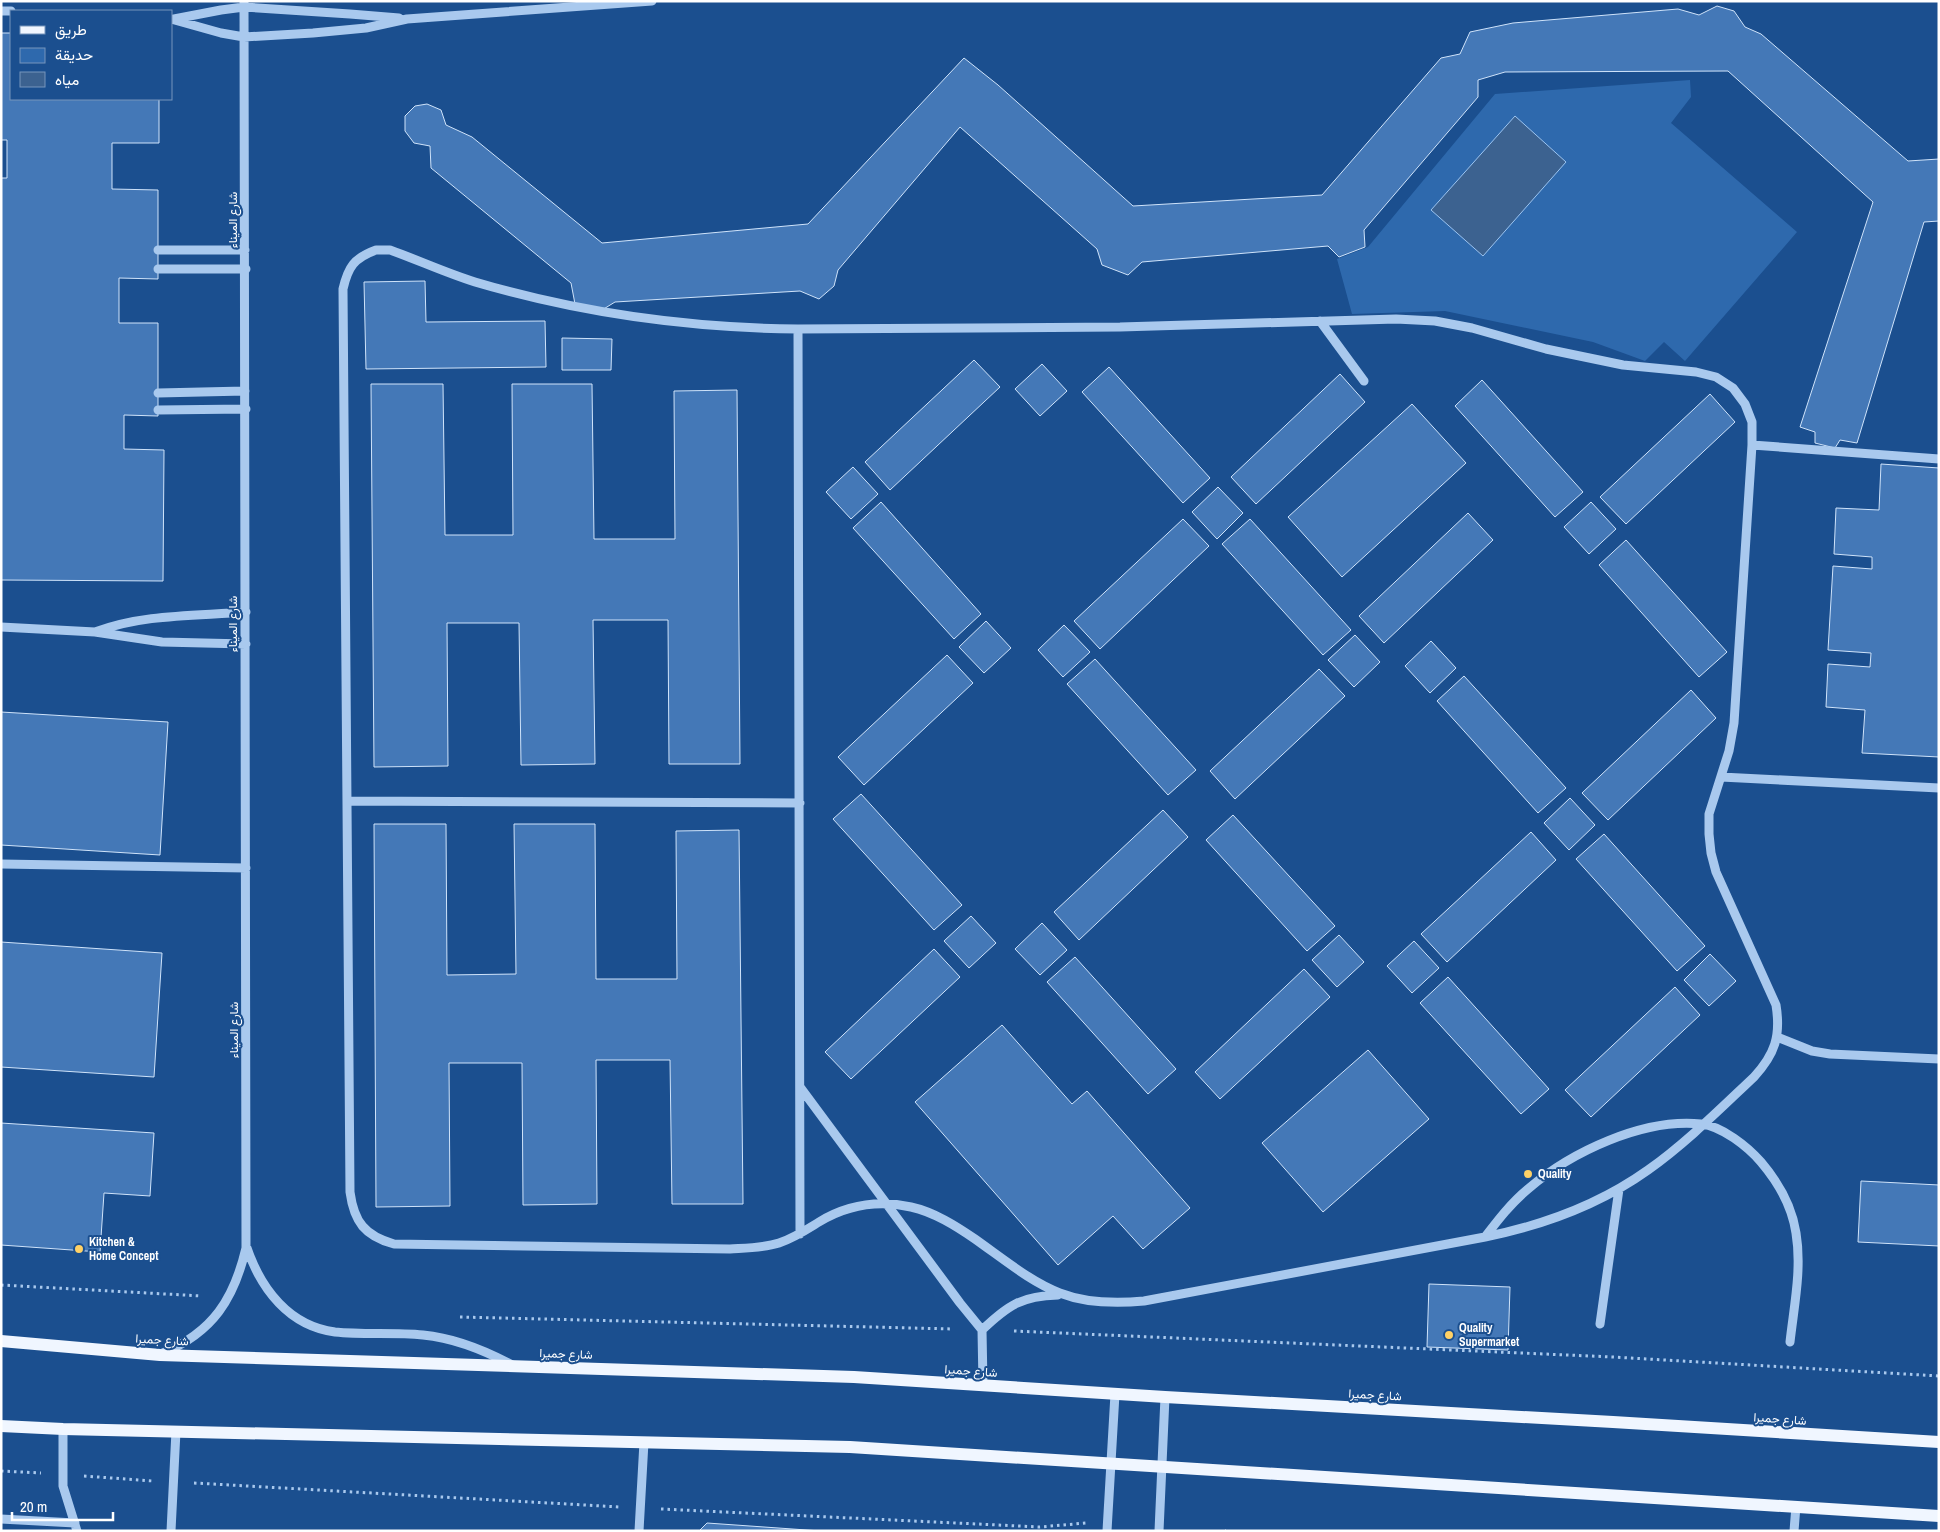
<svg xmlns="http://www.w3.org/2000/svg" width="1940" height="1532" font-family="'Archivo Narrow',Vazirmatn,sans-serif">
	<rect width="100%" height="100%" fill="#1b4f8f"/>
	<!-- green -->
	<path fill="#2e69ad" d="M1690,80L1691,97L1671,123L1797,232L1685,361L1664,342L1645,361L1593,342L1445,311L1352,314L1337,259L1368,247L1495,94Z"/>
	<!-- water -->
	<path fill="#3c6290" stroke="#9cc4f0" d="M1515,116L1566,162L1483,256L1431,210Z"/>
	<!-- building -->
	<path fill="#4478b7" stroke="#cfe3fa" d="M1717,6L1734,11L1745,27L1761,34L1908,161L1939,159V221L1924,222L1857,443L1840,440L1835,448L1815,443V432L1800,427L1873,202L1728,71L1505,72L1478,80V97L1364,230L1365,247L1339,257L1328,246L1142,262L1128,275L1102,265L1097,249L960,127L838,270L834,286L819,299L800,291L615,302L602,310L575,304L571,283L431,168L430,146L414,143L405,131V116L415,106L427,104L441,110L446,125L472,137L602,243L808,224L964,58L998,85L1133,206L1322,195L1441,58L1460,54L1470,32L1513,23L1678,9L1699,15Z
		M1,33H11V99H159V143H112V189L158,190V279L119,278V323H158V416L124,415V449L164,450L163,581L1,580V178H7V140H1Z
		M425,281L426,322L545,321L546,367L366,369L364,282Z
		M562,338L612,339L611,370H562Z
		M974,360L1000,387L890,490L865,462Z
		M1042,364L1067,391L1040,416L1015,389Z
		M1109,367L1210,478L1183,503L1082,392Z
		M1340,374L1365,402L1256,504L1231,477Z
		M1482,380L1583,492L1555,517L1455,406Z
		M371,384H443L445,535H513L512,384H592L594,539H675L674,391L737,390L740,764H669L668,620H593L595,764L521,765L519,623H447L448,766L374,767Z
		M1710,394L1735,422L1626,524L1600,497Z
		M1412,404L1466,463L1342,577L1288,517Z
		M1881,464L1939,468V757L1862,753L1865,710L1826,707L1828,664L1870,667L1871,653L1828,650L1833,566L1872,569V557L1834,554L1836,508L1879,510Z
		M853,467L878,494L851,519L826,492Z
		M1218,487L1243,513L1217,539L1192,512Z
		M881,502L981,614L954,639L853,528Z
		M1591,502L1616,529L1589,554L1564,527Z
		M1468,513L1493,540L1384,643L1359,616Z
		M1183,519L1209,546L1100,649L1074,621Z
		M1250,519L1351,630L1323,655L1222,544Z
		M1626,540L1727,652L1699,677L1599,565Z
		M986,621L1011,648L984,673L959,647Z
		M1064,625L1090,652L1063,677L1038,650Z
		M1355,635L1380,662L1354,687L1328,660Z
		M1431,641L1456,668L1430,693L1405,666Z
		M947,655L973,683L864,785L838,757Z
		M1095,659L1196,770L1168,795L1067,684Z
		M1319,669L1345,696L1235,799L1210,771Z
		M1464,676L1566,788L1538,813L1437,701Z
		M1691,690L1716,718L1608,820L1582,793Z
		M1,712L168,722L160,855L1,845Z
		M861,794L962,905L934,930L833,819Z
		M1570,798L1595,825L1569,850L1544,823Z
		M1163,810L1188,837L1079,940L1054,912Z
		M1233,815L1335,926L1307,951L1206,840Z
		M374,824H446L447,975L516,974L514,824H595L596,979H677L676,831L739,830L743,1204H672L670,1060H596L597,1204L523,1205L522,1063H449L450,1206L376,1207Z
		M1531,832L1556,860L1447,962L1421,934Z
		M1604,834L1705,946L1677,971L1576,859Z
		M971,916L996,943L969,968L944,941Z
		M1042,923L1067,950L1040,975L1015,949Z
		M1339,935L1364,962L1337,987L1312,960Z
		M1414,941L1439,968L1412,993L1387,966Z
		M1,942L162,953L154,1077L1,1067Z
		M934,949L960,977L851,1079L825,1052Z
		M1710,954L1736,981L1709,1006L1684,980Z
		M1075,957L1176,1069L1148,1094L1047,982Z
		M1304,969L1330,997L1220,1099L1195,1072Z
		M1448,977L1549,1089L1521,1114L1420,1003Z
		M1675,987L1700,1015L1591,1117L1565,1090Z
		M1002,1025L1072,1104L1087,1091L1190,1208L1143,1249L1113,1216L1058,1265L915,1102Z
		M1368,1050L1429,1119L1323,1212L1262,1143Z
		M1,1123L154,1133L150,1196L104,1193L100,1252L1,1245Z
		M1861,1181L1939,1185V1246L1858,1242Z
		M1429,1284L1510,1287L1508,1350L1427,1347Z
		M707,1523L821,1531H699Z"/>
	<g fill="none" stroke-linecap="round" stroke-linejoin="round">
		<!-- path -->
		<path stroke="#a9c9ee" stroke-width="3" stroke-dasharray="2.5 4" stroke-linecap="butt" d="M1,1285L202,1296
			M460,1317L953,1329
			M1014,1331L1613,1357L1939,1376
			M1,1471L41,1473
			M84,1476L153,1481
			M194,1483L620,1507
			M661,1509L1040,1527L1086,1523
			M1225,1531H1226"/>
		<!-- minor -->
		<path stroke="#a9c9ee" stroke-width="9" d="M1,11H11
			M171,19L221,33L244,37L313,33L366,28L407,19L652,1
			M174,19L221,10L244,7L350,14L399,18
			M158,250H245
			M376,250H390C418,260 446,273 475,282C580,313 689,328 798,329L1120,327L1396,319L1435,321L1472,328L1546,349L1623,365L1696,372L1716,377L1733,388L1745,404L1752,422V445L1734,723L1729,751L1709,814V834L1711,853L1716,872L1776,1005C1781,1036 1775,1054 1754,1077C1720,1109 1686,1143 1648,1170C1599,1205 1544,1225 1485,1237L1144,1301C1062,1309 1038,1284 975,1239C956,1226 934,1212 911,1207C879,1200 847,1205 819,1222C806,1230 794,1238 779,1243C763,1248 746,1248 730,1249L394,1244C365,1236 354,1222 350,1192L343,289C348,267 354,258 376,250Z
			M158,269H246
			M1320,321L1364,381
			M798,329L800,1234
			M158,393L245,391
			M158,410L246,409
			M1752,445L1939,459
			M1,627L95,632L162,642L246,644
			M95,632C142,614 196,616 246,612
			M1721,777L1939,788
			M347,801L800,803
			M1,864L246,868
			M1777,1037L1812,1051L1830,1054L1939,1059
			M800,1087L960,1303L982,1330L983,1385
			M1485,1237C1498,1220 1511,1203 1528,1189C1571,1152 1643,1118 1701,1124C1722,1126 1748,1147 1761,1162C1778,1182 1792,1206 1796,1233C1802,1269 1794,1306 1790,1342
			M247,1248C261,1289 289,1326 335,1332C364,1335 394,1332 423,1335C455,1338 484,1350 512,1365
			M1600,1324L1619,1189
			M982,1330C1008,1305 1022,1296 1058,1295
			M163,1353C213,1332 234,1299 246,1248L244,1
			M63,1429V1486L77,1531
			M1,1519L75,1523
			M171,1531L176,1431
			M639,1531L644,1442
			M1107,1531L1115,1394
			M1159,1531L1165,1397
			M1794,1531L1796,1506"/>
		<!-- major -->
		<path stroke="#f0f6ff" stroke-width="12" d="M1,1341L160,1355L854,1377L1165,1397L1613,1422L1939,1442
			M1,1426L63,1429L850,1447L1939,1516"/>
	</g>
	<!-- markers -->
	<g fill="#ffd166" stroke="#1b4f8f" stroke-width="2">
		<circle cx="1528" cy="1174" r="5"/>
		<circle cx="79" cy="1249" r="5"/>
		<circle cx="1449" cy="1335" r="5"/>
	</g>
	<g text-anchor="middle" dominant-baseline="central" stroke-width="4" stroke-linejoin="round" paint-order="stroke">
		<!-- street labels -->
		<g font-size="12" fill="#fff" stroke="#1b4f8f">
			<text transform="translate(233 220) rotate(-90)">شارع الميناء</text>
			<text transform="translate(233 624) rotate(-90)">شارع الميناء</text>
			<text transform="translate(234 1030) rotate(-90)">شارع الميناء</text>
			<text transform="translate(162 1340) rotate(3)">شارع جميرا</text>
			<text transform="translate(566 1354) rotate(2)">شارع جميرا</text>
			<text transform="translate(971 1371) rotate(4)">شارع جميرا</text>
			<text transform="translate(1375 1395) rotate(3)">شارع جميرا</text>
			<text transform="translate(1780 1419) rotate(4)">شارع جميرا</text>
		</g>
		<!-- poi labels -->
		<g font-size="12" font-weight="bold" fill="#fff" stroke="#1b4f8f" text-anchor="start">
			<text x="1538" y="1174">Quality</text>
			<text x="89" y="1242">Kitchen &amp;<tspan x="89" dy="14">Home Concept</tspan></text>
			<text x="1459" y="1328">Quality<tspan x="1459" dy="14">Supermarket</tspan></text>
		</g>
	</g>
	<!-- border -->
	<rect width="1940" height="1532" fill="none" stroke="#ffffff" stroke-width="5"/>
	<!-- legend -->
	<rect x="10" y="10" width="162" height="90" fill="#1b4f8f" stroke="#7695bc"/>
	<rect x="20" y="26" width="25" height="8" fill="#f0f6ff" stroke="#7695bc"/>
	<text x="55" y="35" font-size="15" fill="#ffffff">طريق</text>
	<rect x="20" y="48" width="25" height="15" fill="#2e69ad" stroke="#7695bc"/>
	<text x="55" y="60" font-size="15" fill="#ffffff">حديقة</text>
	<rect x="20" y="72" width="25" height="15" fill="#3c6290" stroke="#7695bc"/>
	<text x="55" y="85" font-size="15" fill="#ffffff">مياه</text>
	<!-- scale -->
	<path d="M12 1512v8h101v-8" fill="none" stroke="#ffffff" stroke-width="2.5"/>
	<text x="20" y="1512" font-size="15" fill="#ffffff" stroke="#1b4f8f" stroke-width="4" paint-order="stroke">20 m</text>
</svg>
